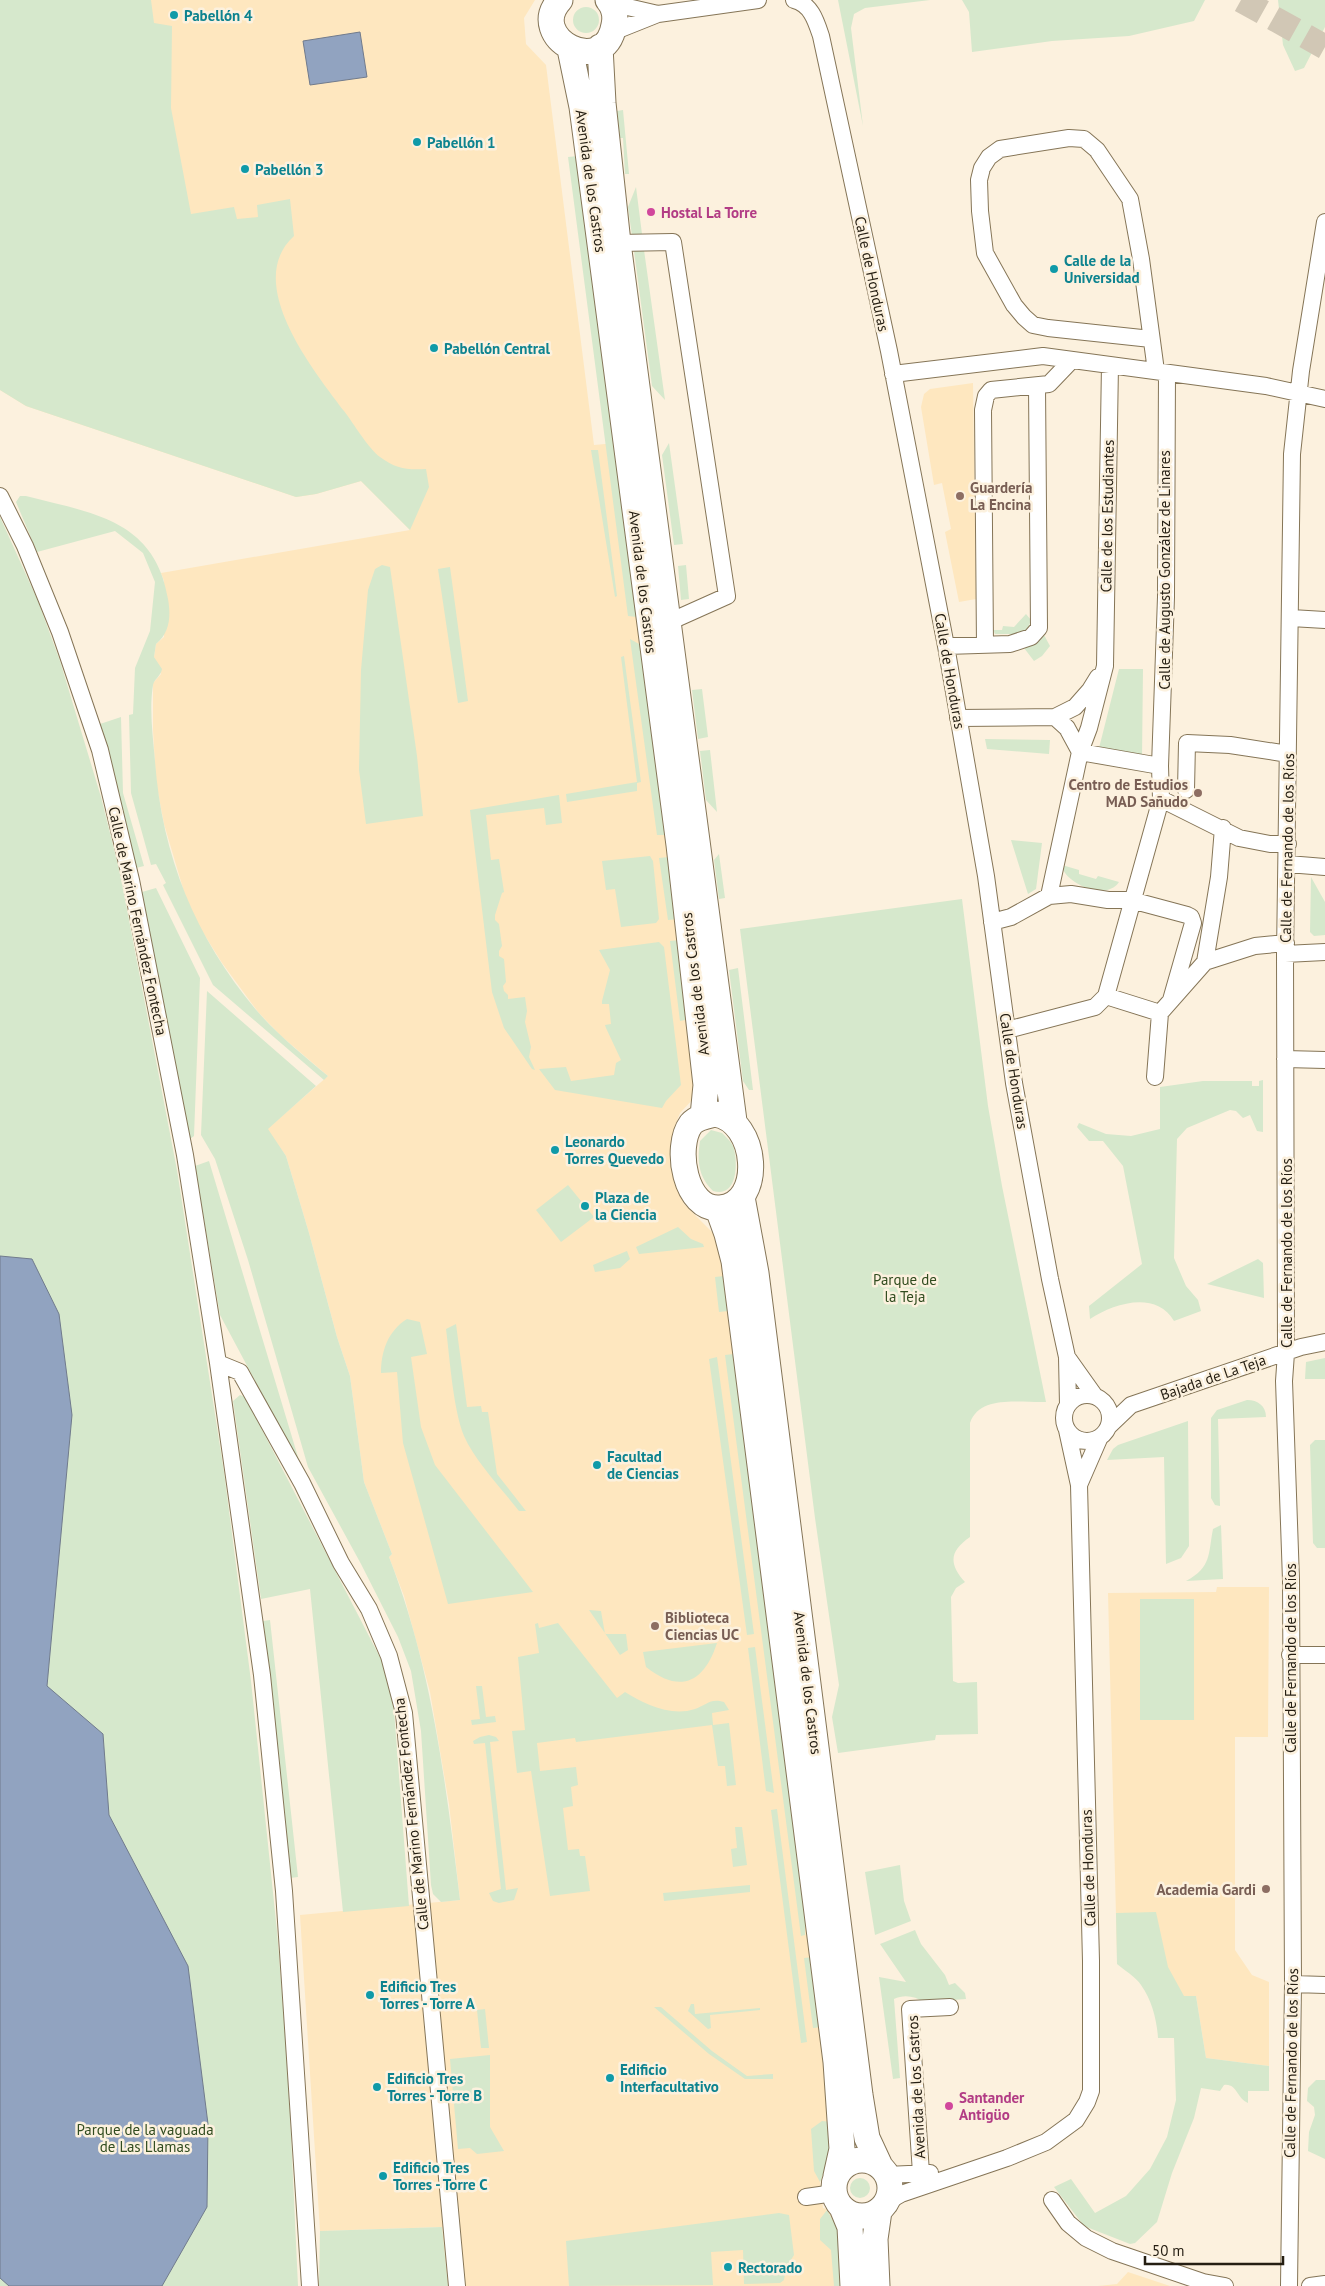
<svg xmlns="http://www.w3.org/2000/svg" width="1325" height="2286" font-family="'PT Sans',sans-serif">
	<rect width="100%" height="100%" fill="#fcf1de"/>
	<!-- built -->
	<path fill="#fee7bf" d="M0,0H535L524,18L526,44L546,65L594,445L616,443L678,919L695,1097L680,1113L674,1128L670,1162L674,1181L684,1204L717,1237L724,1276L834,2125L829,2160L820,2182L823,2208L827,2209L833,2217L844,2286H448L442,2227L320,2231L300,1915L460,1900L449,1804L430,1692L404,1596L389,1557L392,1554L364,1482L350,1376L337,1337L309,1233L286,1156L267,1129L328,1076L281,1036L258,1012L222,963L197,923L187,902L164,824L156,782L153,730V683L161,674L154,657L156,644L164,637V581L161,573L410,530L361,481L316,494L296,497L26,406L0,390Z
		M973,383L976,599L959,602L945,532L951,529L942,483L934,485L921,407L924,394L930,389Z
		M1217,1587H1269L1268,1737H1235V1950L1252,1975L1269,1982V2066L1206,2058L1196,1996H1169L1117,1956L1108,1593L1216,1592Z
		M1128,2272L1170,2286H1098L1117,2284Z"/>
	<!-- green -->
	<path fill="#d6e8cc" d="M0,0H151L154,23L172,26L171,108L191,214L234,207L237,219L258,217L257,205L290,199L294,236C242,283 315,372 344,411C354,424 368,448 380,457C396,469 407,470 426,469L429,487L410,530L361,481L316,494L296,497L26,406L0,390Z
		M838,0H930L865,8L854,14L851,28L863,126Z
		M962,0H1205L1194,21L1129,36L1052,41L972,52L969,12Z
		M1278,0H1325V27L1304,68L1295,71L1283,45Z
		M573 20a13 13 0 1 1 26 0a13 13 0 1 1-26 0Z
		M623,110L629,174H625L623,138H620L617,111Z
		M578,156L637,617L628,616L568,157Z
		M636,187L642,234L632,236L628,207Z
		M644,250L665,400L652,386L634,251Z
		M669,443L683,544L674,545L662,455Z
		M591,450H598L617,596L615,597Z
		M20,496H26C91,513 155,519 168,599C171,616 170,633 156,644L154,657L162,669C161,676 154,679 153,685C149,709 153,737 155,761C162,857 196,939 258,1012C279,1036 304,1056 328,1076L324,1080L213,985L163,885L166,883L156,864L151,865L131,793L129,715L133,714L135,668L150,631L155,582L143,553L115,531L37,552L16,502Z
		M0,517L38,601L60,661L101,797L120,873L177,1170L224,1472L251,1681L277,1931L288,2070L298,2286H0Z
		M382,565L390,567L417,756L423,816L366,824L359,770L361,670L368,590L375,569Z
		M686,565L689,599L681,600L678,566Z
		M450,567L468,701L458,703L438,569Z
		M1026,614L1031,620L1027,631L1021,634H995L993,630H1002L1003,626L1014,627Z
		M1044,635L1050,646L1042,656L1034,661L1024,648L1037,643Z
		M630,639L639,644L641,648L665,835H657Z
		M624,656L641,782L637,783V791L567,802L566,794L637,782L621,657Z
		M1119,669H1143L1142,758L1098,752Z
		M702,689L708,737L698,739L692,690Z
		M121,717L123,793L144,866L136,868L100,724Z
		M985,739L1050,740L1049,754L987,749Z
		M710,750L717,812L706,800L700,751Z
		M559,795L562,823L546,825L544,808L486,815L491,860L499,859L504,892L502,893L495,915V920L499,924L502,946L499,951V956L504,959L506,982L503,986L504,991L508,995V999L525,997L527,1011L525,1022L531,1047L529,1057L535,1070L532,1069L504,1028L492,992L470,810Z
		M1011,840L1042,843L1036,889L1028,894Z
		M719,854L725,898L719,899L714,860Z
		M650,856L653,861L659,919L656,923L621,927L615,889L606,890L602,861Z
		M669,857L678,919L668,920L659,858Z
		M1062,865L1079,870V874L1096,879L1098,876L1119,882C1105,903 1062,881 1062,865Z
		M1311,877L1325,902V935L1314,936L1310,932Z
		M156,888L200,978L194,1136L190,1139L142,892Z
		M962,899L988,1106L1002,1186L1046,1402C1021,1403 980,1394 970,1423V1537C950,1551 948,1563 965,1582L956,1588L951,1597L953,1681L958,1683L977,1682L978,1734L936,1735L935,1740L838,1753L832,1717L839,1685L815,1518L740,929Z
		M680,940L690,1019L680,1021L670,941Z
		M659,942L664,947L681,1085L666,1101L662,1108L555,1090L539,1069L566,1067L571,1081L614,1075L616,1063L621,1060L606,1028L605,1025L611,1024L609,1004H602V1001L610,970L599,950Z
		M738,968L753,1090H749L743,1081L729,970Z
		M207,991L316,1086L268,1129L286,1156L309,1233L337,1337L350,1376L364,1482L392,1554L389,1557C432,1667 446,1784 460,1900L441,1902L433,1894L431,1885L421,1731L411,1671L398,1637L361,1564L308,1467L248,1260L215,1159L201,1135Z
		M1263,1080V1132L1257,1131L1250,1115L1243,1118L1236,1111L1230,1110L1187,1128L1177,1139L1174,1258L1186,1286L1198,1300L1201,1311L1174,1321C1156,1290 1114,1303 1090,1319L1089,1306L1142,1264L1123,1166L1103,1141H1089L1077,1127L1079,1123L1106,1134L1131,1136L1160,1129V1087L1203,1081H1252V1086H1259V1081Z
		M711,1130L722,1133C727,1138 732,1142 734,1149C738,1165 737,1198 713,1191C698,1176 697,1161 700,1141Z
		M209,1161L301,1467L220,1315L195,1166Z
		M568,1185L594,1217L561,1242L536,1210Z
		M678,1227L691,1239L703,1244L704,1247L639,1254L636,1247Z
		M627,1251L630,1259L620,1268L595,1272L593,1265Z
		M1258,1259L1263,1263L1264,1298L1207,1284Z
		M724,1276L728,1311L719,1312L715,1277Z
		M407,1319L420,1322L427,1354L411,1357L421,1427L435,1465L533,1592L448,1604L403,1443L397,1372L381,1373C381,1351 388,1331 407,1319Z
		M456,1324L467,1407L481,1406L482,1412H488L497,1474L526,1511H519C502,1489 475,1461 464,1436C453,1408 450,1360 446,1329Z
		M734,1354L809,1926H805V1935L801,1936L725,1355Z
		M717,1357L754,1634L747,1635L709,1359Z
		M1325,1358V1379H1305L1306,1362Z
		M240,1395L245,1397L384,1665L394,1710L409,1906L343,1912L310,1589L261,1599L233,1401Z
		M1247,1400C1258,1400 1266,1406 1266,1417L1218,1419L1220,1506L1215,1505L1211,1498V1418L1217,1410Z
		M1188,1421L1189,1546L1181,1558L1166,1564L1164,1457L1107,1460L1113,1449L1118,1445Z
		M1315,1440H1325V1548H1317L1313,1543L1310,1445Z
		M1221,1525L1223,1579L1186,1581C1212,1567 1208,1554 1213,1529Z
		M1140,1599H1194V1720H1140Z
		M589,1610L601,1611L605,1634H626L628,1650L620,1655Z
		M270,1620L298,1877L290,1878L263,1621Z
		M538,1623L539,1628L558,1623L617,1698L625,1692C644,1704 671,1717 695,1709C707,1705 710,1698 724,1702L729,1710L712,1713L713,1725L729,1723L736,1785L727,1786L725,1766H718L712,1725L576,1742L575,1738L537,1743L540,1771L576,1767L578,1785L571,1787L573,1806L563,1808L568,1850L579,1849L580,1856H585L590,1891L550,1896L531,1771L517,1773L512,1731L525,1730L518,1657L539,1653L535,1624Z
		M717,1643C704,1683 680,1694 646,1667L643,1652Z
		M755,1647L774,1793L766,1791L748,1648Z
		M476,1686H482L486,1717L495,1716L496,1722L472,1725L471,1720L480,1719Z
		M489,1735L496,1737L499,1741L490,1742L506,1890L518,1888L514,1900L499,1903L493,1901L489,1893L501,1889L485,1743L474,1744L473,1741L480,1737Z
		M777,1809L807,2042L801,2043L771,1810Z
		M735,1827H742L747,1865L733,1867L731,1849L737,1848Z
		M900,1865L904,1901L911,1921L875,1935L865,1872Z
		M750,1885V1892L664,1901L663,1893Z
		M1156,1912L1168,1967L1184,1996H1196L1206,2058L1269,2066V2091H1248V2103C1237,2099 1237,2083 1224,2085L1220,2091L1201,2088L1194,2118L1172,2173L1157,2222L1135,2243L1130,2244L1084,2226L1054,2187L1071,2179L1095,2213L1126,2196L1150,2169L1167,2137L1176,2100L1174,2038H1158C1157,2021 1152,2000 1141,1985C1136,1977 1124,1970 1117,1964L1116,1913Z
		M915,1930L921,1944L945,1975L949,1985L955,1983L965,1993L966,1999L924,2002C915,1996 904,1994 894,1999L900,2078L893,2079L879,1977L906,1982L880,1944Z
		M813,1957L822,2027L813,2028L804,1958Z
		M691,2004H694L695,2014L760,2008V2010L710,2015L711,2028L708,2029L688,2011Z
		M654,2007H661L712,2051L747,2076L773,2074V2079H745L709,2054Z
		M485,2009L489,2048H481L477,2010Z
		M490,2055V2127L504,2151L477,2154L470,2148L458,2149L450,2059Z
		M1316,2080H1325V2159L1308,2151L1309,2132L1315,2115L1314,2107L1307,2101L1308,2088Z
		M822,2121L832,2122L829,2160L820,2182L814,2171L811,2129Z
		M850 2188a10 10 0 1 1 20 0a10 10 0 1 1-20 0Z
		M827,2210L838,2230L844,2286H834L831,2250L820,2240V2219Z
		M779,2213L789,2215L794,2255L786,2268L784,2280L780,2283L744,2284L743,2250L711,2252L713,2285L569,2286L566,2241Z
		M442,2227L448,2286H319L320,2231Z"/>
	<!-- water -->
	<path fill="#91a3c0" stroke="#717b8c" d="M360,32L367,77L310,85L303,41Z
		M0,1256L32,1259L59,1314L72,1415L47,1686L103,1734L109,1815L188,1966L208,2124L207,2207L162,2286H9L0,2278Z"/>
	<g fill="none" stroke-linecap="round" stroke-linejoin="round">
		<!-- primary-tunnel -->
		<path stroke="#d1c7b5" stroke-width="25" stroke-dasharray="25 12" stroke-linecap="butt" d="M1241,0L1325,47"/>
		<defs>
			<path id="street" d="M794,0C811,4 816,21 821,36L889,351L946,646L986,876L1014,1083L1050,1279L1067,1357L1068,1405
				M610,3L658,14
				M613,32L658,14L758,0
				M618,243L673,242L727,596L669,622
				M1151,339L1048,328L1033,325L1024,317L1014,305L985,253L980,211L979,180L982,168L989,157L1000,149L1069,138L1084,139L1097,150L1130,199L1141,259L1156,371
				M893,374L1043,356L1266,386L1325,399
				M0,496L25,546L60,632L100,750L131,880L185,1155L218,1363L262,1675L284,1891L310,2286
				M1291,618L1325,620
				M985,645L983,410L986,396L991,390L1049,384L1072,360
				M946,646L1010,644L1031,637L1039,628L1037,386
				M1055,717L1067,728L1080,752
				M958,718L1055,717L1075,707L1090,690L1098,677
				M1080,752L1160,766
				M1186,790L1187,743L1230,745L1288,754
				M1161,799L1239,838L1270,844H1288
				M1288,864L1325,867
				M1049,896L1080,752L1089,728L1105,666L1110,365
				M992,922L1011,917L1049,896L1071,894L1108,900H1131L1187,915L1191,917L1193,923L1171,1000
				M1285,954L1325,952
				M1205,962L1219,877L1223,828
				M1106,996L1160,1013L1205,962L1255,946L1286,943
				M1007,1030L1095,1007L1106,996L1161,799L1160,766L1166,597L1167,373
				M1285,1059L1325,1060
				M1155,1077L1160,1013
				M1067,1357L1094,1395
				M218,1363L240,1372L302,1483L341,1563L369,1609L389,1656L404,1713L457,2286
				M1064 1418a23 23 0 1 1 46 0a23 23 0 1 1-46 0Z
				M1109,1426L1131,1405L1301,1347L1325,1342
				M1079,1485L1099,1439
				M1290,1655H1325
				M1293,1984L1325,1985
				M921,2173L910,2009L950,2007
				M887,2175L930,2173
				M806,2197L834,2193
				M1052,2200L1068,2223L1086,2238L1112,2251L1203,2282L1225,2286
				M887,2202L901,2194L1007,2158L1046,2142L1076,2120L1087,2102L1091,2091V1961L1079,1485L1067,1430
				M1289,2286L1293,1984L1291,1580L1284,1381L1286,1353L1285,954L1292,454L1301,371L1325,222
				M1310,2286L1325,2284"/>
			<path id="primary" d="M560,0C525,38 605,80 614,25C616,16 614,7 608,0
				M600,47L603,103L618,243L734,1121
				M570,49L582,107L679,845L706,1085L703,1116
				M715,1114C758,1120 765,1205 720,1208C685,1211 674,1147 691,1124C697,1117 707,1116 715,1114Z
				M742,1197L756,1273L860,2095L867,2138L880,2166
				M718,1209L727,1234L734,1261L836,2062L842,2149L836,2176
				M834 2188a28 28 0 1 1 56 0a28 28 0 1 1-56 0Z
				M843,2210L850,2227L853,2286
				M877,2286L875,2239L879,2211"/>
		</defs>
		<!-- street casing -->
		<use href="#street" stroke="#857557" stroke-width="18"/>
		<!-- primary casing -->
		<use href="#primary" stroke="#857557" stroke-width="27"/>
		<!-- street -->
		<use href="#street" stroke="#fff" stroke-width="16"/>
		<!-- primary -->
		<use href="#primary" stroke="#fff" stroke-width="25"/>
	</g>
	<!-- markers -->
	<g fill="#0f9aa8" stroke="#fcf1de" stroke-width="2">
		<circle cx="174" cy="15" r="5"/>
		<circle cx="417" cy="142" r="5"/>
		<circle cx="245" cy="169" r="5"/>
		<circle cx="1054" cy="269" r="5"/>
		<circle cx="434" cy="348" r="5"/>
		<circle cx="555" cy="1150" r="5"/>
		<circle cx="585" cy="1206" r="5"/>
		<circle cx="597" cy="1465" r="5"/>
		<circle cx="370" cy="1995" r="5"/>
		<circle cx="610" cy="2078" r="5"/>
		<circle cx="377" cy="2087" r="5"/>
		<circle cx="383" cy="2176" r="5"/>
		<circle cx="728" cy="2267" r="5"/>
	</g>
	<g fill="#d1479c" stroke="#fcf1de" stroke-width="2">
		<circle cx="651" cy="212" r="5"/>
		<circle cx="949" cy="2106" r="5"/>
	</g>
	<g fill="#8d6e63" stroke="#fcf1de" stroke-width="2">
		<circle cx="960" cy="496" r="5"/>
		<circle cx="1198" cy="793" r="5"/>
		<circle cx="655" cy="1626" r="5"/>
		<circle cx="1266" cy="1889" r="5"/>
	</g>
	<g text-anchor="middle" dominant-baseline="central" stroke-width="5" stroke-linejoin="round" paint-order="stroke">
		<!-- culture labels -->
		<g font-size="15" font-weight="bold" fill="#0d838f" stroke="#fcf1de" text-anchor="start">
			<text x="184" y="15">Pabellón 4</text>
			<text x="427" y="142">Pabellón 1</text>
			<text x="255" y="169">Pabellón 3</text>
			<text x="1064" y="260">Calle de la<tspan x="1064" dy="17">Universidad</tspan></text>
			<text x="444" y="348">Pabellón Central</text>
			<text x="565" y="1141">Leonardo<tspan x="565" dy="17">Torres Quevedo</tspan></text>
			<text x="595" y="1197">Plaza de<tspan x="595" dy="17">la Ciencia</tspan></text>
			<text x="607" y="1456">Facultad<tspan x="607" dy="17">de Ciencias</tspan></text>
			<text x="380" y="1986">Edificio Tres<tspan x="380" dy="17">Torres - Torre A</tspan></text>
			<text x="620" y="2069">Edificio<tspan x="620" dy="17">Interfacultativo</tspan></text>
			<text x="387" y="2078">Edificio Tres<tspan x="387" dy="17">Torres - Torre B</tspan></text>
			<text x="393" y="2167">Edificio Tres<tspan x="393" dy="17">Torres - Torre C</tspan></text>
			<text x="738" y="2267">Rectorado</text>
		</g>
		<!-- street labels -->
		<g font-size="15" fill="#251e12" stroke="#fcf1de">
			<text transform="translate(591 181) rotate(82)">Avenida de los Castros</text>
			<text transform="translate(872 274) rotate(78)">Calle de Honduras</text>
			<text transform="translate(1107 516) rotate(-89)">Calle de los Estudiantes</text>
			<text transform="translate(1164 570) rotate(-90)">Calle de Augusto González de Linares</text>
			<text transform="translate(643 582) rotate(83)">Avenida de los Castros</text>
			<text transform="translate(950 671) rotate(80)">Calle de Honduras</text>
			<text transform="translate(1287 848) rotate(-89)">Calle de Fernando de los Ríos</text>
			<text transform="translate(138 921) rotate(78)">Calle de Marino Fernández Fontecha</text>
			<text transform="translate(695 984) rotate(-97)">Avenida de los Castros</text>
			<text transform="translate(1014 1071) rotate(81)">Calle de Honduras</text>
			<text transform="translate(1286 1253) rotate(-90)">Calle de Fernando de los Ríos</text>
			<text transform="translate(1213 1377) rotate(-19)">Bajada de La Teja</text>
			<text transform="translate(1290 1658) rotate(-90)">Calle de Fernando de los Ríos</text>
			<text transform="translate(808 1683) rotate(83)">Avenida de los Castros</text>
			<text transform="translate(411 1814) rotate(-96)">Calle de Marino Fernández Fontecha</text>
			<text transform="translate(1088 1868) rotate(-92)">Calle de Honduras</text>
			<text transform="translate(1291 2063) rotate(-89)">Calle de Fernando de los Ríos</text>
			<text transform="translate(916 2087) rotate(-93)">Avenida de los Castros</text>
		</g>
		<!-- hotel labels -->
		<g font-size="15" font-weight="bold" fill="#b23c85" stroke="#fcf1de" text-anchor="start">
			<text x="661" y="212">Hostal La Torre</text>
			<text x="959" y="2097">Santander<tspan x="959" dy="17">Antigüo</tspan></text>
		</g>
		<!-- education labels -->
		<g font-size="15" font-weight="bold" fill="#785e54" stroke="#fcf1de" text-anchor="start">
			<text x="970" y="487">Guardería<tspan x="970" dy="17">La Encina</tspan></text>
			<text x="1188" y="784" text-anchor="end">Centro de Estudios<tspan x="1188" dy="17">MAD Sañudo</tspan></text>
			<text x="665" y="1617">Biblioteca<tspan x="665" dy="17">Ciencias UC</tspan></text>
			<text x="1256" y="1889" text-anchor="end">Academia Gardi</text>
		</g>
		<!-- park labels -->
		<g font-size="15" fill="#314c1f" stroke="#fcf1de">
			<text x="905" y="1279">Parque de<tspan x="905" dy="17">la Teja</tspan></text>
			<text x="145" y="2129">Parque de la vaguada<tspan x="145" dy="17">de Las Llamas</tspan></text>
		</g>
	</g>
	<!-- scale -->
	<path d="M1145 2256v8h138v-8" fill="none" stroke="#251e12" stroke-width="2.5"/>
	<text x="1152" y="2256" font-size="15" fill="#251e12" stroke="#fcf1de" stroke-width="4" paint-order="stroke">50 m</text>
</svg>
